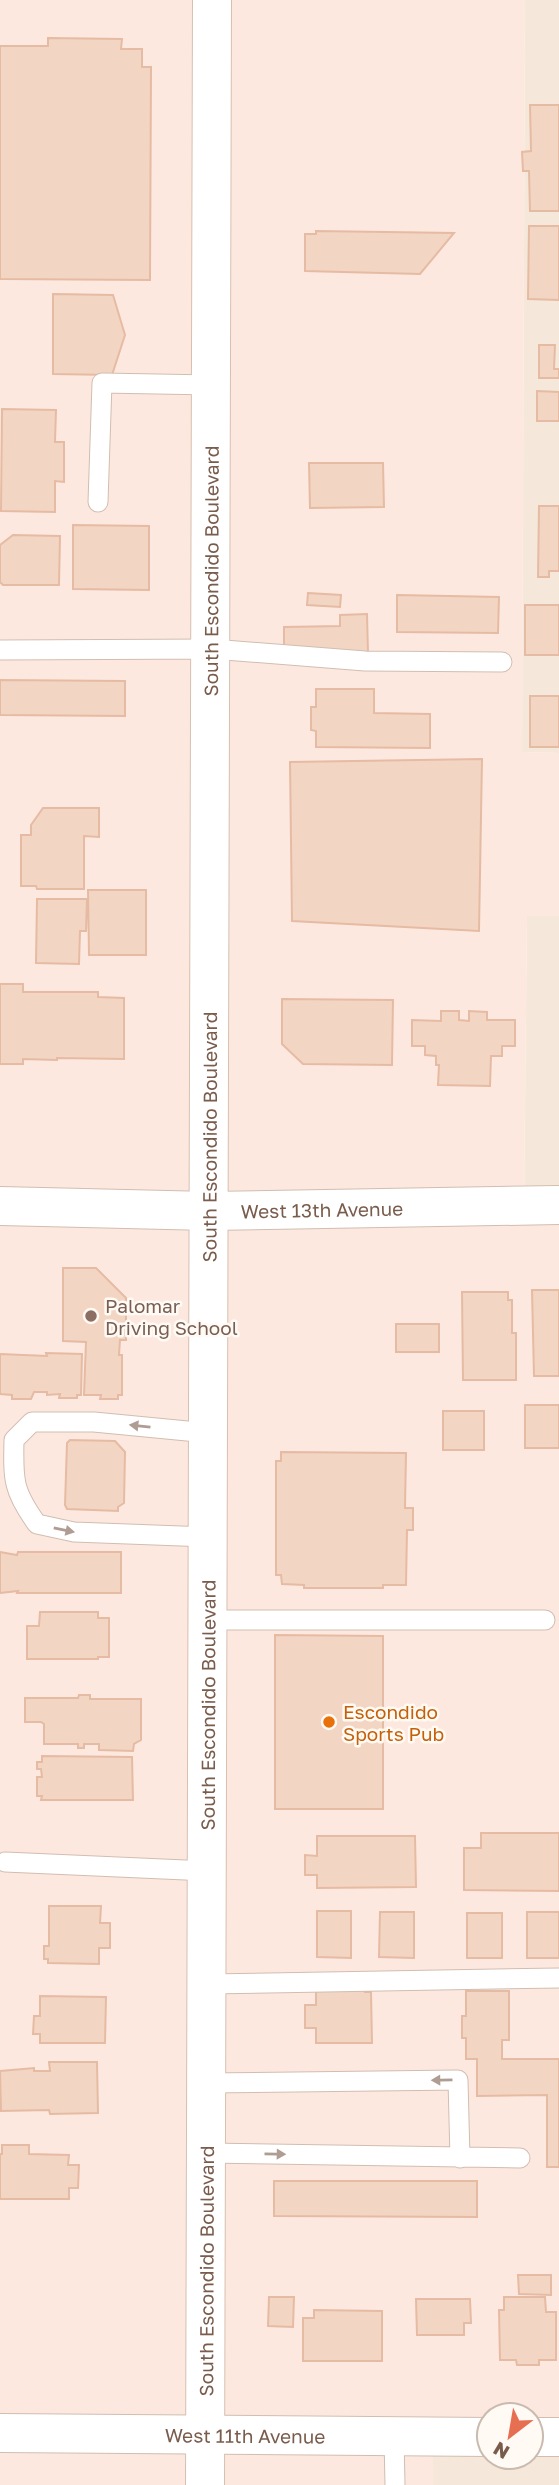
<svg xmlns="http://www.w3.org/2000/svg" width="559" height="2485" font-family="'Golos Text',sans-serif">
	<rect width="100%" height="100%" fill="#fdf6ec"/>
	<!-- residential -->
	<path fill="#f5e8da" d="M525,0H559V753L522,752Z
		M527,916H559V1205L524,1204Z
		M433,2436L489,2437V2457H531V2437H559V2485H433Z"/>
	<!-- commercial -->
	<path fill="#fde8e0" d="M0,0H525L522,752L559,753V916H527L524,1204L559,1205V2437H531V2415H489V2437L433,2436V2485H0Z"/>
	<!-- building -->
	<path fill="#f3d5c3" stroke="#e6bba3" stroke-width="2" d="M48,38L122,39L121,49H142V67H151L150,280L0,279V46H48Z
		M530,105H559V211H530L529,171H523L522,152L531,151Z
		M529,226H559V300L528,299Z
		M316,231L454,233L420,274L305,271V234H316Z
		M53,294L113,295L125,335L112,375L53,374Z
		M539,345H555L554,369H559V378H539Z
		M537,391L559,392V421H537Z
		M2,409L56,410L55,442H64V482L55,481V512L1,511Z
		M309,463H383L384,507L310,508Z
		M539,506H559V571H549V577H538Z
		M73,525L149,526V590L73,589Z
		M13,535L60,536L59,585H3L0,582V545Z
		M308,593L341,595L340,607L307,605Z
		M397,595L499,597L498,633L397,632Z
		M525,605H559V655H525Z
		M367,614L368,653L284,654V627L340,626V615Z
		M0,680L125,681V716L0,715Z
		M316,689H374V713L430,714V748L316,747V731L311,730V707H316Z
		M530,696H559V747H530Z
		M482,759L479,931L292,921L290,762Z
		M43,808H99V837L84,836V889H37L36,886H21V835H31V825Z
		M88,890H146V955H89Z
		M37,899H87L86,931H80L79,964L36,963Z
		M0,984H23V992H98V997L124,998V1059L57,1058V1060L23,1059V1064H0Z
		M282,999L393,1000L392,1065L303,1064L282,1044Z
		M441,1011H459V1020L469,1021V1011L487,1012V1020H515V1046H502V1056H491L490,1086L438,1085L439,1065H436V1056L425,1055V1046H412V1020L441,1021Z
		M63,1268H96L126,1298V1340H120L119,1355H122V1395H118V1399H100L101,1395H84L86,1342L63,1341Z
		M532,1290H559V1376H534Z
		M462,1292H508V1300H512V1333H516V1380H463Z
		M396,1324H439V1352H396Z
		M46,1353L82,1354L81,1395H77V1398H59L60,1394L47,1395V1392H34L31,1399H12V1395L0,1394V1354L47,1356Z
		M525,1405H559V1448H525Z
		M443,1411H484V1450H443Z
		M70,1440L115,1441L125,1452L124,1503L118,1507V1511L67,1509L65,1505L67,1443Z
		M281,1452L406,1453L405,1508H413V1530H407L406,1585H383V1588H304V1585L282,1584L281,1575H276V1461H281Z
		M0,1552L17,1555L18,1552H121V1593H17L18,1591L0,1593Z
		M40,1612H98V1618H109V1657H98V1659H27V1626H39Z
		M275,1635L383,1636V1809H275Z
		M79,1695H90V1699H141V1740L134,1744L133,1751L99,1750V1744H84V1748H78V1744H44V1724L41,1722H25V1698H78Z
		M42,1756L132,1757L133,1800H41L42,1796H37V1777H42L41,1769H37V1762H42Z
		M481,1833H559V1891L464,1890V1848H481Z
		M317,1836H415L416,1887L317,1888V1875H305V1855L317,1856Z
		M49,1906H101L100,1923H110V1948H99V1964L48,1963V1959H44V1946H49Z
		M317,1911H351V1958L317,1957Z
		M380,1912H414V1958L379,1957Z
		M527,1912H559V1958H527Z
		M467,1913H502V1958H467Z
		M316,1988H365V1992H371L372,2043H316V2028H305V2005H316Z
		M466,1991H509V2040H502V2059H559V2167H547V2095L477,2096V2059H466V2038H462V2016H466Z
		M40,1996L106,1997L105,2043H40V2034H33L34,2016H40Z
		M49,2062H97L98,2113L50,2114L49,2110L1,2111L0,2071L34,2068V2071H50Z
		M2,2145H29V2154L69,2155L68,2165H79L78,2188H69V2199H0V2154H2Z
		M274,2181H477V2217L274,2216Z
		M518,2275H551V2295L519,2294Z
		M269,2297H294L293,2327L268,2326Z
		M504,2297H545L546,2312H556V2360H539V2365H517L516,2360H500L499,2310H504Z
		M416,2299H470L471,2323H464V2335H417Z
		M314,2310L382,2311V2361H303V2318H314Z"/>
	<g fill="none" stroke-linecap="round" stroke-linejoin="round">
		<defs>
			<path id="service" d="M98,502L102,383L212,385
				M0,650L212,649L365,661L502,662
				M208,1433L94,1422H32L14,1440C13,1480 13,1491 37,1524L74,1532L208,1537
				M208,1620H545
				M5,1862L208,1871
				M207,1984L559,1978
				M207,2083L458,2080L460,2158
				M206,2153L520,2158
				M394,2436L395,2485"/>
			<g id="minor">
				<path id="s1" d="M0,2433L489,2437"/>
				<path d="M531,2437H559"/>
			</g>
			<g id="tertiary">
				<path id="s2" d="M0,1206L209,1211L559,1205"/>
			</g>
			<g id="secondary">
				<path id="s3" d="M205,2485L212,0"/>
			</g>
		</defs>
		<!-- service casing -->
		<use href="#service" stroke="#d1beb0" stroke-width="21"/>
		<!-- minor casing -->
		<use href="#minor" stroke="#d1beb0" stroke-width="40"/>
		<!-- tertiary casing -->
		<use href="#tertiary" stroke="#d1beb0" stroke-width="40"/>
		<!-- secondary casing -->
		<use href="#secondary" stroke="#d6c0b0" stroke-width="40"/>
		<!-- service -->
		<use href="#service" stroke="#fff" stroke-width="19"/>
		<!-- minor -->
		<use href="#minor" stroke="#fff" stroke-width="38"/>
		<!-- tertiary -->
		<use href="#tertiary" stroke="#fff" stroke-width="38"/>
		<!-- secondary -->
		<use href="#secondary" stroke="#fff" stroke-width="38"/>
	</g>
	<!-- one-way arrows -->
	<defs><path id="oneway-solid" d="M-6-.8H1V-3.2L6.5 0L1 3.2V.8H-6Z" transform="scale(1.75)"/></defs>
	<g fill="#af9d94">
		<use href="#oneway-solid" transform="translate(140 1426) rotate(-174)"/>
		<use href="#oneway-solid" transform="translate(64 1530) rotate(12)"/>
		<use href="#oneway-solid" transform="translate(442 2080) rotate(179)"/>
		<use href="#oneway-solid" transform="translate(275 2154) rotate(1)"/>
	</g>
	<!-- markers -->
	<circle fill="#8d6e63" stroke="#fffaf3" stroke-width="2.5" cx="91" cy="1316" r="7"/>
	<circle fill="#e8710a" stroke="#fffaf3" stroke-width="2.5" cx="329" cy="1722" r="7"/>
	<g text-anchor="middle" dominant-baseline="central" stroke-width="5" stroke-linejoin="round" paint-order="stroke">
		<!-- street labels -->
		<g font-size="19" fill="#7a5c4d" stroke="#fffaf3">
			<text stroke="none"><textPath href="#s3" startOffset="1914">South Escondido Boulevard</textPath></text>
			<text stroke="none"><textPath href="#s3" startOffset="1348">South Escondido Boulevard</textPath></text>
			<text stroke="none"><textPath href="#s2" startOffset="322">West 13th Avenue</textPath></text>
			<text stroke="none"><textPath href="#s3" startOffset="780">South Escondido Boulevard</textPath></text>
			<text stroke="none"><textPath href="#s3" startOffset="214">South Escondido Boulevard</textPath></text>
			<text stroke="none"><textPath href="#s1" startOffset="245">West 11th Avenue</textPath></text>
		</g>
		<!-- education labels -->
		<g font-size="19" fill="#785e54" stroke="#fffaf3" text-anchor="start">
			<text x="105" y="1305">Palomar<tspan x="105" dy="22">Driving School</tspan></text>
		</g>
		<!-- food labels -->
		<g font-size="19" fill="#c56008" stroke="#fffaf3" text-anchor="start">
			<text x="343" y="1711">Escondido<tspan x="343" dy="22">Sports Pub</tspan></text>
		</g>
	</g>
	<!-- north arrow -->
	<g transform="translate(510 2436) rotate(211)"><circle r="33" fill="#fffaf3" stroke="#cabbb1" stroke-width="2"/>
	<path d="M0-5L12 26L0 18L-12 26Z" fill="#e76f51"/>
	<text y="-10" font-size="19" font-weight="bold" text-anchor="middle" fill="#7a5c4d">N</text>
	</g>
</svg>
